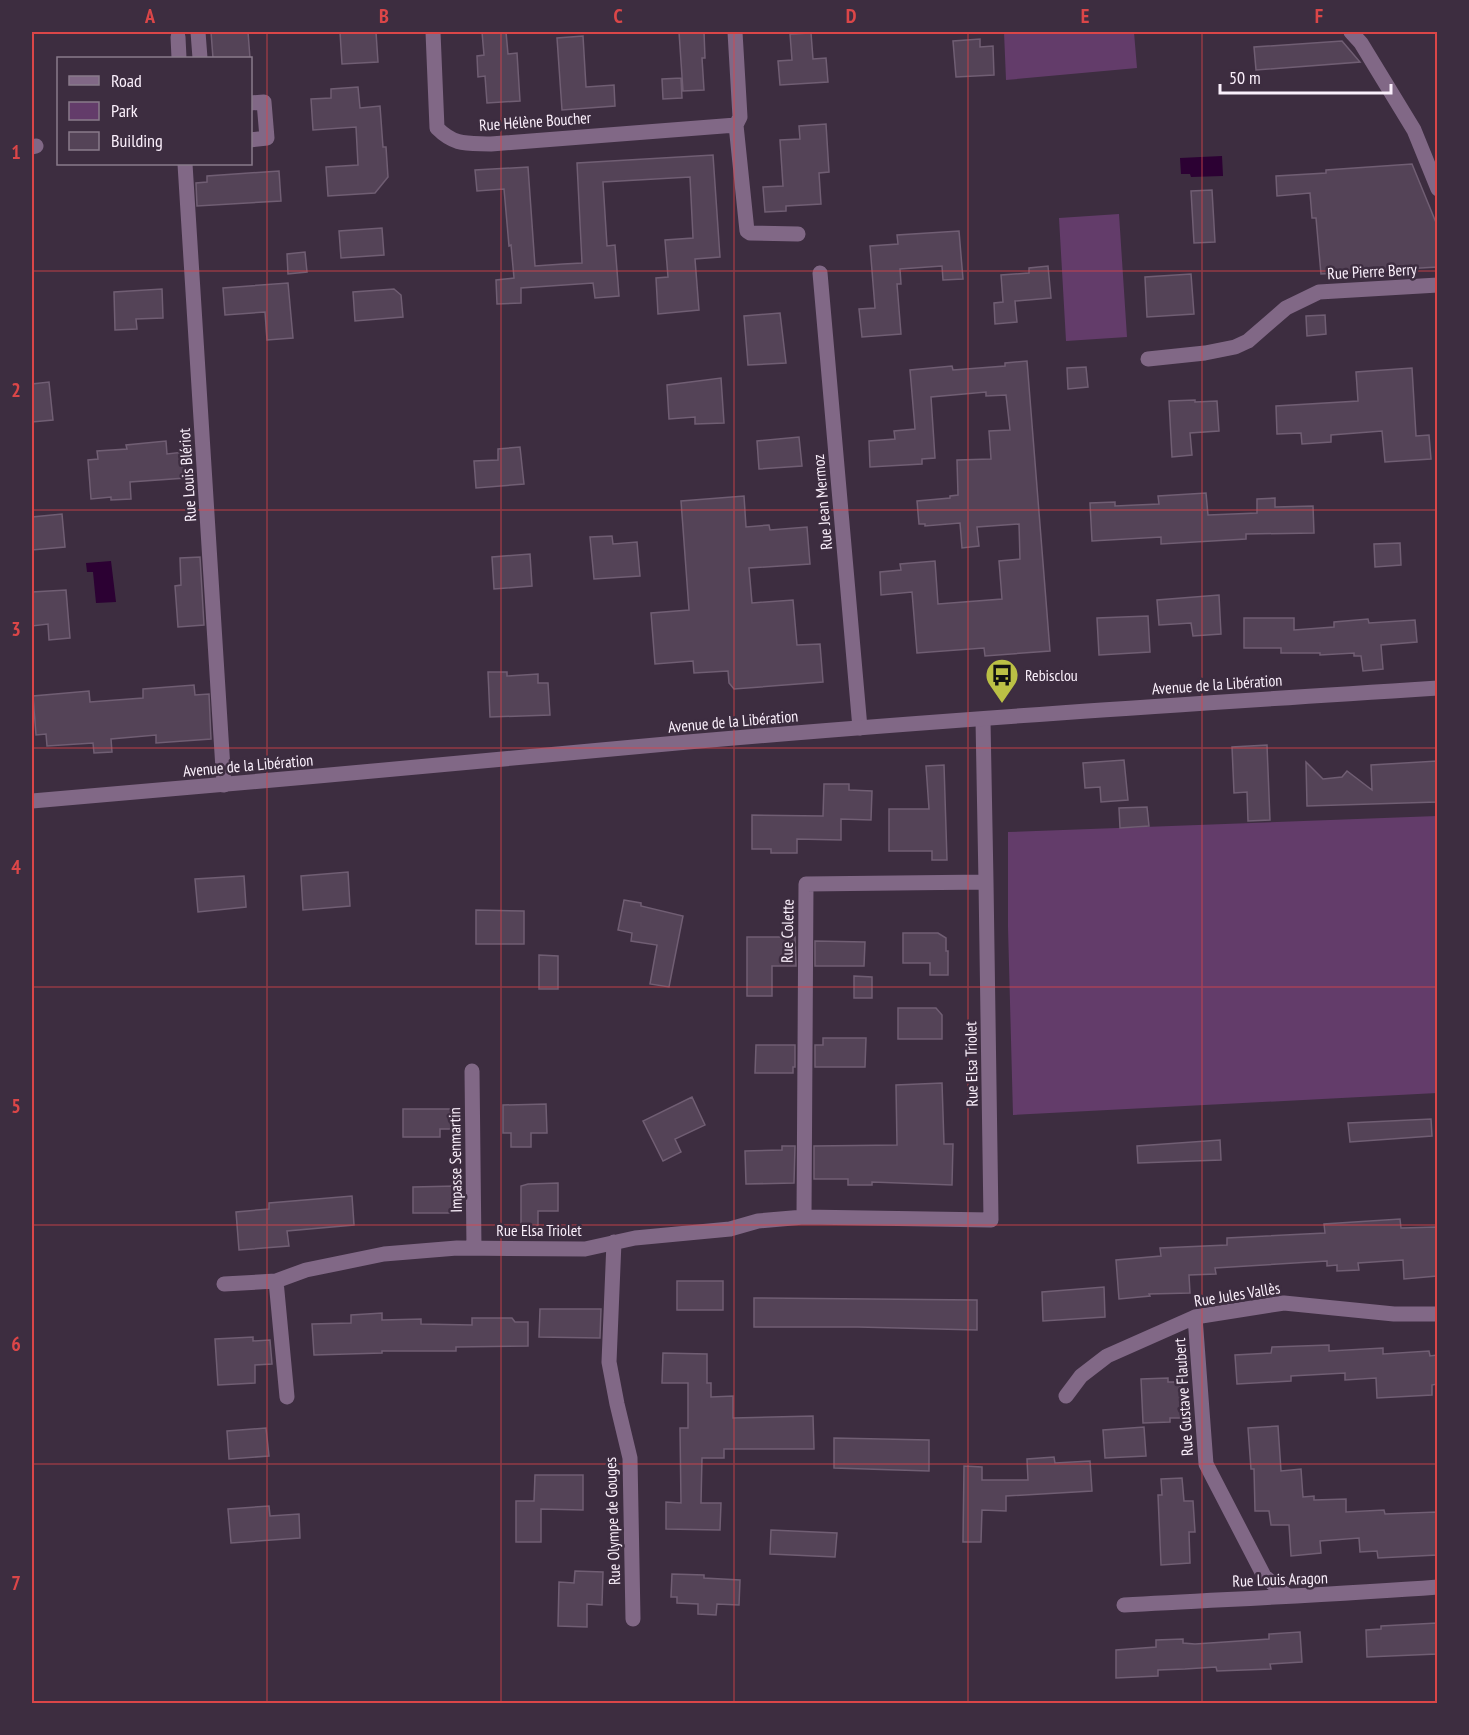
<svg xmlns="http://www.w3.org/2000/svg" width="1469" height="1735" font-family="'PT Sans Narrow',sans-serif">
	<rect width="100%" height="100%" fill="#3d2d40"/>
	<!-- green -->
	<path fill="#633c6a" d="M1004,32H1134L1137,68L1006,80Z
		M1119,214L1127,337L1066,341L1059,218Z
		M1437,816V1093L1013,1115L1008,927V832Z"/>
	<!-- water -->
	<path fill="#2c0133" d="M1222,156L1223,176L1191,177L1190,174H1181L1180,158Z
		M111,561L116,602L96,603L93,572H87L86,563Z"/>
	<!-- building -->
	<path fill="#544357" stroke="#705e73" stroke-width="1.5" d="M211,32H248L250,58H213Z
		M340,32H376L378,62L342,64Z
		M482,32H506L508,54L517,53L520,101L487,103L485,76L478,77L477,56L484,55Z
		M679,32H704L705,58H702L704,90L683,91Z
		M811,33L813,59L826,58L828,82L780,85L778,61L792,60L790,34Z
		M583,36L586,87L614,85L615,106L562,110L557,38Z
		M980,39V47L993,46L994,75L956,77L953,41Z
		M1342,41L1360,62L1256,70L1254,47Z
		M681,78L682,98L663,99L662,79Z
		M358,87L360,108L380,106L383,147H386L388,177L375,193L328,196L326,167L358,165L356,127L313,130L311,99L331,98V89Z
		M826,124L829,172L819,173L821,204L786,206V211L765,212L763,187L783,186L780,140L800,139L799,126Z
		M713,155L720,257L695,259L699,310L658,314L656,278L668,277L665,240L693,238L690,177L603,182L607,246L615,245L619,296L595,298L593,283L521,288V303L497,304L496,280L514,278L511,245L509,246L504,189L477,191L475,170L528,167L535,266L563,264L582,263L577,163Z
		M1412,164L1437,225V267L1321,274L1316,218H1312L1310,193L1277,196L1276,176L1326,173V170Z
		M279,171L281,201L197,206L196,183L207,182V176Z
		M1212,190L1215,242L1194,243L1191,191Z
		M382,228L384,255L341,258L339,231Z
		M959,231L963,279L943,280L942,266L900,269L901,284H897L901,334L862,337L859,309L875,308L870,246L898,244L897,235Z
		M305,252L307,272L288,274L287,254Z
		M1048,266L1051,298L1015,301L1017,322L995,324L994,303L1003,302L1001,275L1029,273V268Z
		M1191,274L1194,314L1147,317L1145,277Z
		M288,283L293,338L267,340L265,312L225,315L223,288Z
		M162,289L163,318L136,319L137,329L115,330L114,292Z
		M394,289L401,295L403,317L355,321L353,292Z
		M780,313L786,363L748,365L744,316Z
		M1325,315L1326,334L1307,336L1306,316Z
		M1027,361L1050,651L985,656L984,648L917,653L912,592L881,595L880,572L901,570L900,564L935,561L938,604L1002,599L999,561L1020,559L1019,524L977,527L979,546L962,548L960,523L925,526V524H919L917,501L950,498V496L958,495L957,460L991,459L989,431L1010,430L1006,395L986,396V392L931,397L935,458L922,459V464L870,467L869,441L895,439L894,431L915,429L910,370L952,366L953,370L1005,366V363Z
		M1086,367L1088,387L1068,389L1067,368Z
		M1412,368L1416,436L1429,435L1431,459L1385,462L1382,431L1331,435V442L1302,444L1301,433L1277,434L1276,406L1358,401L1356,372Z
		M721,378L724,423L695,424V417L669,419L667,385Z
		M49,382L53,420L32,422V384Z
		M1195,400V402L1217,401L1219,431L1190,433L1192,455L1172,457L1169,401Z
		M799,437L802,466L759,469L757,441Z
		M166,441L167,454L184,452L186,478L130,482L131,499L111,500V497L91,499L88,460L98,459L97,451L127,449L126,445Z
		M520,447L524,484L476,488L474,461L498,460V449Z
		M1206,493L1208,515L1257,513V499L1275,498V507L1313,506L1314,533L1246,534V539L1161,544V537L1092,541L1090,503L1115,502V506L1159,504L1158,496Z
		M744,496L746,527L769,525L770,530L807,527L810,564L749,568L752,603L793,600L797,645L820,644L823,682L734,689L729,683L728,671L694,673L693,661L655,664L651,613L689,610L681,501Z
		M62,514L65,547L32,550V517Z
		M612,536L613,544L637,542L640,576L594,579L590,537Z
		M1400,543L1401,565L1375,567L1374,544Z
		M530,554L532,586L494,589L492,557Z
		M200,557L204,625L178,627L175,586L181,585L180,558Z
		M66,590L70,638L49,640L48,624L32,626V592Z
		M1219,595L1221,634L1193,636L1191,623L1159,625L1157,600Z
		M1148,616L1150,652L1099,655L1097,618Z
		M1244,618H1294V630L1334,627V622L1368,619L1369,623L1415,620L1417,642L1381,645L1383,669L1363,671L1361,656H1354V653L1320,655V653H1281V648H1244Z
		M488,672H507V676L538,674V683H548L550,715L490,717Z
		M194,685L195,695L209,694L211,739L156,743V735L111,739L112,752L94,753L93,743L47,746L46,734L36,735L33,696L89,691L90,702L116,700L143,698V689Z
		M1267,745L1270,820L1248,821L1247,792L1234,793L1232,747Z
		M1124,760L1128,800L1101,802L1100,787L1085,788L1083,763Z
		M1437,761V802L1307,806L1306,762L1323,779L1342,777L1347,771L1372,790L1371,765Z
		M944,765L947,860H932V851H889V809H929L926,766Z
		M824,784H849V790L872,791L871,820L841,819V840L797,839V853H771V849H752V815L823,816Z
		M1147,807L1149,826L1120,828L1119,808Z
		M348,872L350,906L303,910L301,876Z
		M244,876L246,907L198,912L195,879Z
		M624,900L641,903V906L683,916L669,987L650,984L657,945L631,941L632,933L618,930Z
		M476,910L524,911V944H476Z
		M903,933H938L946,938V951H948V975H930V963H903Z
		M747,937H795L796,966H772V996H747Z
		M815,941L865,942L864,966H815Z
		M539,955L558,956V989H539Z
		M854,976L872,977V998H854Z
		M898,1008H936L942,1015V1039H898Z
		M823,1038H866L865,1067H815V1045H823Z
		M756,1045H795V1067H793V1073H755Z
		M942,1083L944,1144H953L952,1185L872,1182V1185H848V1179H814V1146L897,1145L896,1085Z
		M692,1097L705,1125L675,1139L681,1152L663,1161L643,1121Z
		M546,1104L547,1133H531V1147H511V1133H503V1105Z
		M403,1109H456V1129H440V1137H403Z
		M1431,1119L1432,1136L1350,1142L1348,1123Z
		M1220,1140L1221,1160L1138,1163L1137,1146Z
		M782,1146H795L794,1183L746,1184L745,1151L782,1150Z
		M558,1183V1211H538V1228H521V1186L528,1184Z
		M456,1186V1213H413V1187Z
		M352,1196L354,1225L287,1231L289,1246L239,1250L236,1212L269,1209V1203Z
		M1400,1219L1401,1228L1437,1227V1276L1404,1279L1403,1260L1358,1263L1359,1270L1337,1271V1265L1327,1266V1261L1215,1268L1216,1274L1189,1275L1190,1293L1149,1294L1150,1296L1119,1299L1116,1260L1161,1256L1160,1248L1227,1245V1238L1325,1233L1324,1224Z
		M677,1281H723V1310H677Z
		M1104,1287L1105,1317L1043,1321L1042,1292Z
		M754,1298L977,1300V1330L858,1327H754Z
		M540,1309H601L600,1338L539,1337Z
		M382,1313V1320L421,1319V1324L472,1325V1318H512L515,1322H528V1346L456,1347V1351H382V1353L314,1355L312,1324L351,1323V1315Z
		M253,1337V1341L270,1340L272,1364L255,1365V1383L218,1385L215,1339Z
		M1329,1345V1351L1383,1348V1354L1429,1351L1430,1356L1437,1355V1384L1432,1385V1395L1377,1398L1376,1378L1345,1380V1373L1291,1376V1381L1237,1384L1235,1355L1271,1353L1272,1347Z
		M663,1353L707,1354V1383H711V1397L733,1396V1418L813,1416L814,1449H724V1458H702L701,1503H721L720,1530L666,1529V1502L681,1503L680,1428H688V1383H662Z
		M1168,1378V1382H1180L1181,1418H1170V1422L1143,1423L1141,1379Z
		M1278,1426L1281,1471L1301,1469L1303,1497L1314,1496V1500L1346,1499V1512L1384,1510L1385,1514L1437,1512V1555L1378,1558L1377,1551L1360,1552L1359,1538L1320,1541L1321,1553L1291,1556L1289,1525H1271L1269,1511H1255L1254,1469H1251L1248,1428Z
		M1144,1427L1146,1456L1105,1458L1103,1430Z
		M266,1428L269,1456L229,1459L227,1431Z
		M834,1438L929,1440V1471L834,1468Z
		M1054,1457L1055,1463L1090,1461L1092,1491L1006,1496V1511L982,1510L981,1542H963L964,1466L982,1467V1480H1028L1027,1459Z
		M535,1475H583V1510L541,1509V1542H516V1501H534Z
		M1182,1478L1184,1501H1193L1195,1532H1189L1190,1563L1161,1565L1158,1495H1162L1161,1479Z
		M269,1506L270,1516L299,1514L300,1538L231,1543L228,1509Z
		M771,1530L837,1533L835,1557L770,1554Z
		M575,1571L603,1572L602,1605L587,1604V1627L558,1626L559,1582L574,1583Z
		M672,1574L704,1575V1578L740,1580L739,1605L717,1604L716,1615L698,1614V1604L677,1603V1597H671Z
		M1437,1623V1654L1367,1657L1366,1630L1381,1629V1626Z
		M1300,1632L1302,1662L1270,1664L1271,1669L1217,1671L1216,1667L1185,1669L1158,1670V1676L1116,1678V1650L1156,1647V1640L1183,1639V1643L1195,1644L1269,1639V1634Z"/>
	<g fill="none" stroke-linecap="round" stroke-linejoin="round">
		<!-- minor -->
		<path stroke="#816886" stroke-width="15" d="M198,32L200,58
			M433,32L437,128C455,146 467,143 491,144L736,125L740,117L735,32
			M178,37L179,58
			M250,103L264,102L267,138L250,140
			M736,125L747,231L750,233L798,234
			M32,147L36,146
			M185,164L224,785
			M820,273L860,728
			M1148,359L1205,353L1235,347L1248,341L1286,308L1319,292L1438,285
			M983,720L986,882L991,1220L804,1217L806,884L986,882
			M472,1071L474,1248
			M614,1242L609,1362L617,1404L630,1458L633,1619
			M276,1281L287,1397
			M224,1284L276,1281L306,1270L384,1254L457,1248L585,1249L635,1238L730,1229L758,1221L804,1217
			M1195,1317L1206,1464L1264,1576L1286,1595
			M1066,1396L1081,1376L1107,1356L1195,1317L1284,1303L1394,1314H1438
			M1124,1605C1229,1599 1333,1595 1438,1587"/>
		<!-- tertiary -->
		<path stroke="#816886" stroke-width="15" d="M1351,32L1361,43L1414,130L1438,189
			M32,801C251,783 469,762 688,742C938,720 1188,704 1438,688"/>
	</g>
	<!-- grid -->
	<path fill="none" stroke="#db4648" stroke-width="1.5" stroke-opacity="0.55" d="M267,32V1704M501,32V1704M734,32V1704M968,32V1704M1202,32V1704M32,271H1438M32,510H1438M32,748H1438M32,987H1438M32,1225H1438M32,1464H1438"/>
	<!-- icons -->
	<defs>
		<symbol id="bus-pin" viewBox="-11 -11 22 30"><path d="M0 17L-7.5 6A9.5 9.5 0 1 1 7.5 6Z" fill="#bbc045" stroke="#3d2d40"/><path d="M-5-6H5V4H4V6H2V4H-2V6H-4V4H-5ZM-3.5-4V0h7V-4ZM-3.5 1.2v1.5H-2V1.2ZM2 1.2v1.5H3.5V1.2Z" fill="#111"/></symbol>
	</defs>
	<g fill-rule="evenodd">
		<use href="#bus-pin" x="983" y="656" width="38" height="52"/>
	</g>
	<g text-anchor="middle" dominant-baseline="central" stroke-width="5" stroke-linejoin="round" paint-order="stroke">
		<!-- street labels -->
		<g font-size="16" fill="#faeffb" stroke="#3d2d40">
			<text transform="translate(535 121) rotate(-4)">Rue Hélène Boucher</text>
			<text transform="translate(1372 271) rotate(-3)">Rue Pierre Berry</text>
			<text transform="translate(187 475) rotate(-94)">Rue Louis Blériot</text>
			<text transform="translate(822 502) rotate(-95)">Rue Jean Mermoz</text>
			<text transform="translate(1217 684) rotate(-4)">Avenue de la Libération</text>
			<text transform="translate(733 721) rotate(-5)">Avenue de la Libération</text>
			<text transform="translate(248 765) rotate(-5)">Avenue de la Libération</text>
			<text transform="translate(787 931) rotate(-89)">Rue Colette</text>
			<text transform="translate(971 1064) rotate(-91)">Rue Elsa Triolet</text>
			<text transform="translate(455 1160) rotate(-91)">Impasse Senmartin</text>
			<text x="539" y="1230">Rue Elsa Triolet</text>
			<text transform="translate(1237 1294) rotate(-9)">Rue Jules Vallès</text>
			<text transform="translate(1183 1397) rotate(-94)">Rue Gustave Flaubert</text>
			<text transform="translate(612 1521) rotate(-92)">Rue Olympe de Gouges</text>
			<text transform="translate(1280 1579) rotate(-2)">Rue Louis Aragon</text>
		</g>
		<!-- poi labels -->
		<g font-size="16" fill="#faeffb" stroke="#3d2d40" text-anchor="start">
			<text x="1025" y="675">Rebisclou</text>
		</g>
	</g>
	<!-- border -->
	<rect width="1469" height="1735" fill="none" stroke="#3d2d40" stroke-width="66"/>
	<!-- legend -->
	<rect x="57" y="57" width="195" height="108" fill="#3d2d40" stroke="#897b8b" stroke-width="1.5"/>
	<rect x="69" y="76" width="30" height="9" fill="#816886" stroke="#897b8b" stroke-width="1.5"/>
	<text x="111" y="87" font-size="18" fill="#faeffb">Road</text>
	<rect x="69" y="102" width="30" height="18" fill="#633c6a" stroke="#897b8b" stroke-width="1.5"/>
	<text x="111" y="117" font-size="18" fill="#faeffb">Park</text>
	<rect x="69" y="132" width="30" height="18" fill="#544357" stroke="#897b8b" stroke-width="1.5"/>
	<text x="111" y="147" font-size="18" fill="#faeffb">Building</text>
	<!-- scale -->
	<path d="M1220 84v9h171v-9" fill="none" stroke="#faeffb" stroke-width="3"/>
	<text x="1229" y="84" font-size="18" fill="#faeffb" stroke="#3d2d40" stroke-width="4.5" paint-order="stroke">50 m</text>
	<rect x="33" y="33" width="1403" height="1669" fill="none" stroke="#db4648" stroke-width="2"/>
	<g font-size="20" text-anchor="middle" font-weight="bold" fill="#db4648">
		<text x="150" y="23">A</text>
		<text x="384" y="23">B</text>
		<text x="618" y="23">C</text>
		<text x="851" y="23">D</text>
		<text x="1085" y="23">E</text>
		<text x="1319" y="23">F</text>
		<text x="16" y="159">1</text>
		<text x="16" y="397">2</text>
		<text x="16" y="636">3</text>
		<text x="16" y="874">4</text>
		<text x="16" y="1113">5</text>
		<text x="16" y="1351">6</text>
		<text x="16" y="1590">7</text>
	</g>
</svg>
